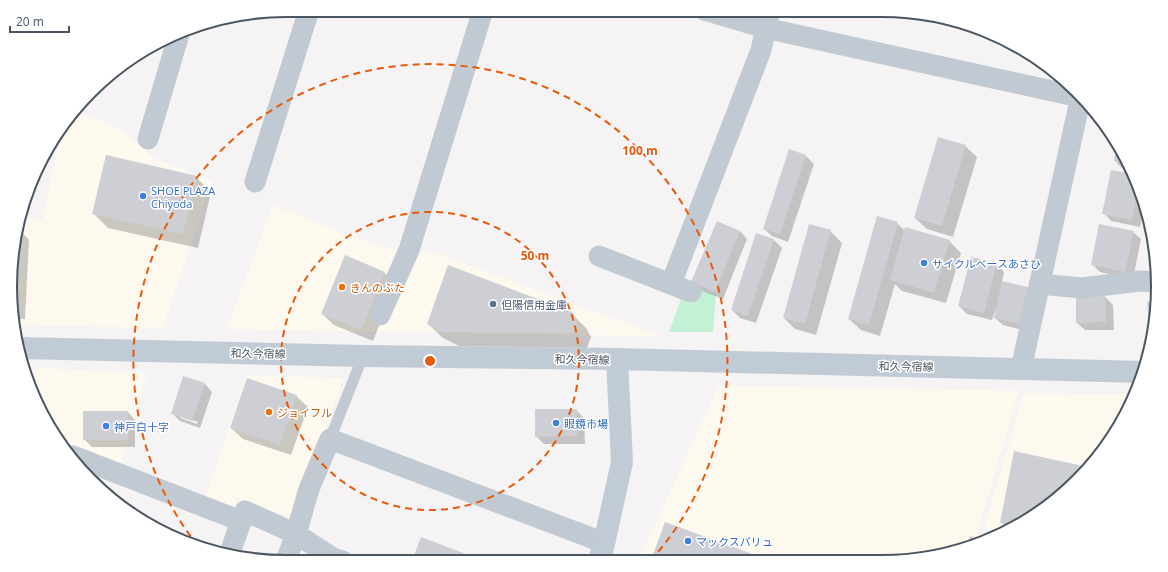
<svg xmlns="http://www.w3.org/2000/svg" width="1168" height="572" font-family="'Open Sans','Noto Sans JP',sans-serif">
	<rect width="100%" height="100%" fill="#f5f3f3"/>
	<!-- commercial -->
	<path fill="#fdf9ef" d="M74,110L113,126L126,133L154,158L212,181L163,328L13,325L15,232L21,217L42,221L62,127Z
		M273,205L367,242L388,249L436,253L664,337L227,329Z
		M37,368L147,373L121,466L65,446L38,408L32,387Z
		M247,375L344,378L293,518L237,498L233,510L204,501Z
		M719,385L1019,391L977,533L995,537L987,541L918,560H639Z
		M1024,393L1135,394L1130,408L1101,454L1050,505L1002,532L984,528Z"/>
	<!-- green -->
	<path fill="#c3f1d5" d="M698,289L716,295L713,332H669L681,299L692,303Z"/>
	<!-- shadow -->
	<path fill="#0003" fill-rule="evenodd" d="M1118,144L1121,148L1131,170L1123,169L1115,161Z
		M965,146L977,157L953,237L927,229L915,218Z
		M806,156L814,164L788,242L772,236L764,229Z
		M1133,175L1145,203L1140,227L1111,221L1104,213Z
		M196,177L211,192L198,248L108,228L93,213Z
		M897,223L905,231L949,241L961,253L946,303L902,291L895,284L880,336L861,330L849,319Z
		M18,228L29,240L25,319H12L15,232Z
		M740,231L747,239L723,299L700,290L692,282Z
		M830,231L842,243L816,335L795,329L784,318Z
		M1133,232L1141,239L1133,279L1100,272L1092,264Z
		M774,240L782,248L756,323L740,318L732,310Z
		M997,264L1004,272L1002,282L1027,288L1035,296L1027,331L1003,325L995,318L996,311H995L992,320L967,314L959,306Z
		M384,273L396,284L373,341L334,325L322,314Z
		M1105,297L1113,305L1114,330H1085L1077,323V298Z
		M1157,302V304L1153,328L1150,325L1148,303Z
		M571,313L586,328L591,337L587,348L459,346L443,338L428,324Z
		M205,384L212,392L200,428L180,421L172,413ZM180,416L198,422L197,424L180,418Z
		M296,396L308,407L291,455L243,439L231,428Z
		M576,410L584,418L585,444H544L536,436Z
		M128,412L135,420V447H92L84,439Z
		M1087,468L1050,505L1008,529L1001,522Z
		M666,523L766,560H652Z"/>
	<!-- building -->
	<path fill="#cdcfd5" d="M938,137L966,145L942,226L914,218Z
		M1117,143L1121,148L1128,164L1114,161Z
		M789,149L806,155L780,234L763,229Z
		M106,155L197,176L183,234L92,214Z
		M1111,170L1133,174L1139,187L1132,220L1102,214Z
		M877,216L898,222L869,325L848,319Z
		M717,221L740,231L715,292L691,282Z
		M809,224L831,230L805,324L783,318Z
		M1099,224L1134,231L1125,272L1091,265Z
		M18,225L15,292H13L15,232Z
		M905,227L950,240L934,293L890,280Z
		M756,233L774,239L748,316L731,310Z
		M345,255L385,272L361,330L321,314Z
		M971,257L997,263L984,313L958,306Z
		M448,265L572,312L577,321L573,333L443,332L427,324Z
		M1002,281L1028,287L1019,324L994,318Z
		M1105,296L1106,322L1076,323V297Z
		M1157,301L1154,325H1149L1147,302Z
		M183,376L205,383L192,421L171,414Z
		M247,378L297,395L280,445L230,428Z
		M535,409H577V436L535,437Z
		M83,411H128V440H83Z
		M1014,451L1088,467L1050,505L1015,525L1000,523Z
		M665,522L769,560H651Z
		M970,536L985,542L966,547Z
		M421,537L484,561H412Z"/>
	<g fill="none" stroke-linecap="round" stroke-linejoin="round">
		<!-- lane -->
		<path stroke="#c1cad2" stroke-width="11" d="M330,439L363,356"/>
		<!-- street -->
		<path stroke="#c1cad2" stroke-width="21" d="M704,10L765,28L1084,98
			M148,139L179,34
			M255,182L309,10
			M599,256L691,292
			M671,284L761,50L770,10
			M1039,284L1082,288L1140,281L1157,282
			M380,315L409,250L483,10
			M1021,369L1081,96
			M73,456L241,521
			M229,555L245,511L296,534L333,558L343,561
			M286,561L296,534L309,489L330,439L589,537L604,544"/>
		<!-- secondary -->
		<path stroke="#c1cbd6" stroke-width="22" d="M20,348L363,356L617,359L1143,372
			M599,561L604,544L622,462L617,359"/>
	</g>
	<!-- distance rings -->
	<g fill="none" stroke="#e8590c" stroke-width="2" stroke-dasharray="7 5">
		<circle cx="430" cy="361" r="149"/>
		<path d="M198 546A297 297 0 1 1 651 560"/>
	</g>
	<!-- markers -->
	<g fill="#3f7fe0" stroke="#fff" stroke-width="1.5">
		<circle cx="143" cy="196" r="4"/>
		<circle cx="924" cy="263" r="4"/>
		<circle cx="556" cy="423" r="4"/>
		<circle cx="106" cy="426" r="4"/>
		<circle cx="688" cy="541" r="4"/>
	</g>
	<g fill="#e8710a" stroke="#fff" stroke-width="1.5">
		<circle cx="342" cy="287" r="4"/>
		<circle cx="269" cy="412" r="4"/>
	</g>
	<circle fill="#5c6f8a" stroke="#fff" stroke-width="1.5" cx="493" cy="304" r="4"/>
	<g text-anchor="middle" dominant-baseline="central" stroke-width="3" stroke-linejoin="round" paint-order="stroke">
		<!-- shop labels -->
		<g font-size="11" fill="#366cbe" stroke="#fff" text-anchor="start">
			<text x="151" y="190">SHOE PLAZA<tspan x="151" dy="13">Chiyoda</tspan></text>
			<text x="932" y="263">サイクルベースあさひ</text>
			<text x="564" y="423">眼鏡市場</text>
			<text x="114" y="426">神戸白十字</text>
			<text x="696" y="541">マックスバリュ</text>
		</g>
		<!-- food labels -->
		<g font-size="11" fill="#c56008" stroke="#fff" text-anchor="start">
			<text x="350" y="287">きんのぶた</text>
			<text x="277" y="412">ジョイフル</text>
		</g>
		<!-- service labels -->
		<g font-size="11" fill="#4e5e75" stroke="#fff" text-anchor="start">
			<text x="501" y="304">但陽信用金庫</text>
		</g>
		<!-- street labels -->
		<g font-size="11" fill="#4a5661" stroke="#fff">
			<text transform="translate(258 353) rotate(1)">和久今宿線</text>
			<text transform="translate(582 359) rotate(1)">和久今宿線</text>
			<text transform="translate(906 366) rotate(1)">和久今宿線</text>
		</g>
	</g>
	<!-- crop -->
	<path d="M0 0H1168V572H0ZM286 17H882A269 269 0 0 1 1151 286V286A269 269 0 0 1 882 555H286A269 269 0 0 1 17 286V286A269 269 0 0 1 286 17Z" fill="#fff" fill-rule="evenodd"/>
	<path fill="none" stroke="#4a5661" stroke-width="2" d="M286 17H882A269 269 0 0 1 1151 286V286A269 269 0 0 1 882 555H286A269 269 0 0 1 17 286V286A269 269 0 0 1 286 17Z"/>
	<circle cx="430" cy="361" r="6" fill="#e8590c" stroke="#fff" stroke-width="2"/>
	<g font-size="12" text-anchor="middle" font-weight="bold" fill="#e8590c" stroke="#fff" stroke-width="3" stroke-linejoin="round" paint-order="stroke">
		<text x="640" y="155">100 m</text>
		<text x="535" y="260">50 m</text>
	</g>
	<!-- scale -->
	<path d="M10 26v6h59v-6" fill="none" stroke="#4a5661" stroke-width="2"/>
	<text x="16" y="26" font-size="12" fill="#4a5661" stroke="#ffffff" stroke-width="3" paint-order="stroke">20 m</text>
</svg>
